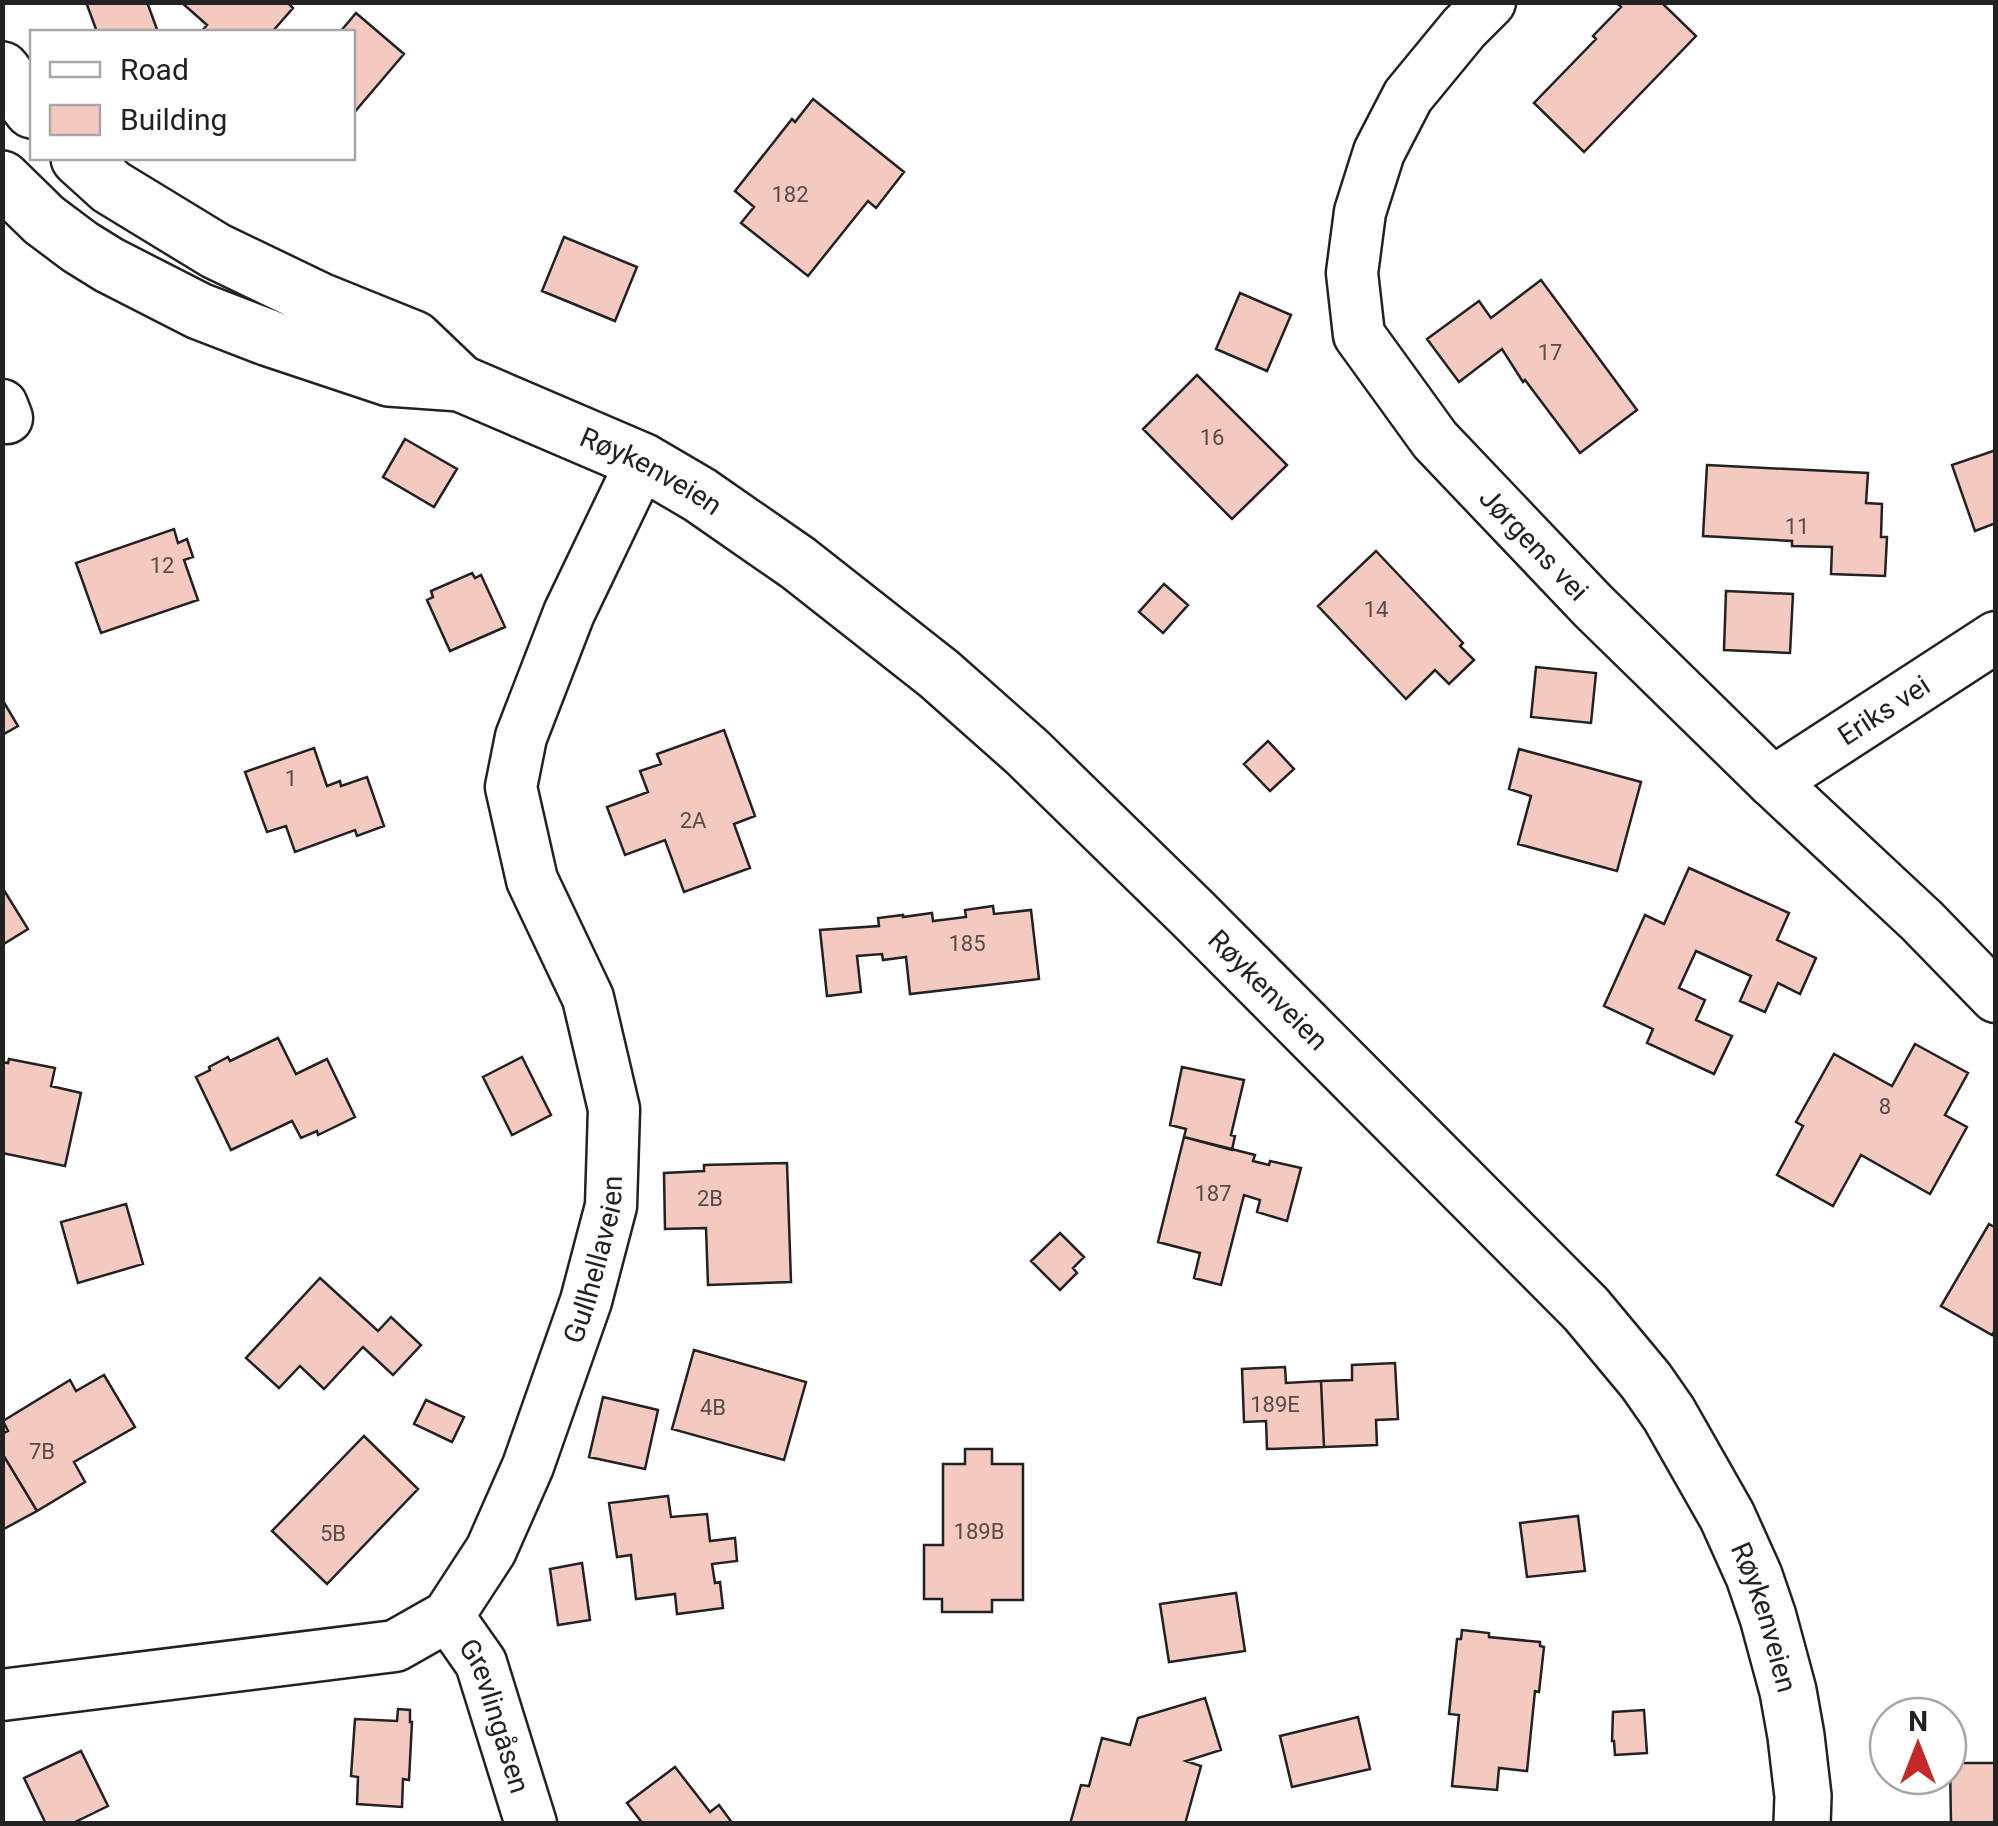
<svg xmlns="http://www.w3.org/2000/svg" width="1998" height="1826" font-family="Roboto,sans-serif">
	<rect width="100%" height="100%" fill="#fff"/>
	<!-- building -->
	<path fill="#f3c9c0" stroke="#222" stroke-width="2.5" d="M86,2H147L158,32H97Z
		M181,2H287L293,8L272,32H203L202,31L207,25Z
		M1616,2H1661L1696,36L1584,152L1534,103L1596,39L1593,36L1621,7Z
		M356,13L404,54L352,115V32H340Z
		M813,99L904,172L876,208L868,201L808,276L741,223L754,207L735,191L792,119L795,122Z
		M564,237L637,267L615,321L542,291Z
		M1541,280L1637,410L1580,453L1525,380L1523,382L1502,349L1459,382L1427,339L1479,301L1491,318Z
		M1240,293L1291,315L1267,371L1216,349Z
		M1197,375L1287,465L1232,519L1143,429Z
		M405,439L457,469L434,507L383,477Z
		M1996,450V523L1975,531L1952,465Z
		M1707,465L1868,473L1866,503L1882,504L1881,537H1887L1885,576L1831,574L1832,547L1792,546V541L1703,536Z
		M174,529L178,543L187,539L193,557L184,560L198,600L101,633L76,563Z
		M1376,551L1463,643L1460,646L1474,660L1449,684L1435,670L1406,699L1318,606Z
		M472,573L475,578L481,575L505,627L450,651L427,600L433,597L431,591Z
		M1164,584L1188,605L1163,633L1139,612Z
		M1726,591L1793,594L1790,653L1724,650Z
		M1536,667L1596,673L1591,723L1531,717Z
		M2,699L18,726L2,735Z
		M724,730L755,816L734,824L750,868L684,892L665,840L625,855L607,807L648,792L640,771L661,764L657,754Z
		M1268,741L1294,769L1270,791L1244,764Z
		M314,748L327,786L340,781L341,786L367,777L384,826L357,836L355,830L295,852L286,826L267,832L245,772Z
		M1519,749L1641,782L1617,871L1518,844L1531,796L1509,789Z
		M1689,868L1789,913L1777,940L1816,958L1800,994L1778,983L1765,1012L1740,1001L1751,976L1696,951L1679,988L1705,1000L1696,1020L1732,1036L1714,1074L1647,1043L1653,1029L1604,1006L1645,915L1664,924Z
		M2,887L28,929L2,945Z
		M993,906L994,914L1031,910L1039,979L910,994L906,957L883,960L882,954L857,956L861,992L827,996L820,930L879,926L878,918L903,915V917L932,913L933,921L966,917L965,910Z
		M278,1038L296,1074L327,1059L355,1117L318,1135L317,1131L301,1138L292,1121L231,1150L196,1077L210,1070L209,1067L228,1057L230,1061Z
		M1915,1044L1968,1073L1945,1115L1967,1127L1930,1194L1861,1155L1833,1206L1777,1175L1803,1126L1796,1122L1834,1054L1892,1086Z
		M522,1057L551,1115L512,1135L483,1077Z
		M9,1059L55,1068L51,1086L81,1093L65,1166L2,1153V1062L8,1063Z
		M1182,1067L1244,1080L1231,1135L1235,1136L1232,1150L1184,1137L1186,1129L1170,1125Z
		M1184,1137L1255,1155L1253,1161L1269,1165L1270,1161L1301,1168L1287,1221L1257,1212L1260,1200L1244,1195L1221,1285L1194,1278L1200,1253L1158,1242Z
		M787,1163L791,1282L708,1285L706,1228L665,1229L664,1173L704,1171V1165Z
		M126,1204L143,1264L78,1283L61,1222Z
		M1989,1224L1996,1228V1329L1992,1335L1941,1306Z
		M1060,1233L1084,1257L1073,1268L1077,1273L1060,1290L1031,1261Z
		M320,1278L378,1331L391,1317L421,1345L393,1375L363,1347L324,1389L300,1366L279,1388L246,1358Z
		M694,1350L806,1382L784,1460L672,1429Z
		M1395,1363L1398,1419L1376,1420L1377,1445L1324,1447L1321,1381L1352,1380V1365Z
		M1285,1367L1286,1383L1321,1381L1324,1447L1267,1449L1266,1421L1244,1422L1242,1369Z
		M104,1375L135,1427L74,1462L85,1482L37,1511L2,1453V1434L8,1431L3,1421L70,1380L76,1391Z
		M603,1397L658,1410L645,1469L589,1457Z
		M426,1400L464,1417L452,1442L414,1424Z
		M364,1436L418,1489L327,1584L272,1531Z
		M965,1449H992V1464H1023V1600H992V1612H942V1599H924V1545H943V1464H965Z
		M2,1453L37,1511L2,1530Z
		M668,1496L671,1517L707,1514L710,1541L735,1538L737,1561L712,1564L715,1583L720,1582L723,1608L677,1614L675,1594L636,1599L631,1555L617,1557L609,1503Z
		M1578,1516L1585,1571L1527,1577L1520,1523Z
		M582,1563L590,1620L558,1625L550,1569Z
		M1236,1593L1245,1651L1169,1662L1160,1604Z
		M1462,1630L1489,1633V1637L1540,1642V1646L1544,1647L1539,1692L1535,1691L1527,1771L1499,1768L1497,1790L1452,1786L1459,1715L1449,1714L1457,1639H1461Z
		M1205,1698L1221,1750L1186,1761L1201,1766L1185,1824H1070L1081,1785L1089,1786L1102,1738L1130,1745L1138,1718Z
		M398,1709L410,1710V1722H412L409,1780L403,1779L402,1807L357,1804L358,1777L351,1776L355,1719L397,1721Z
		M1644,1710L1647,1753L1615,1755L1614,1741H1612L1613,1712Z
		M1358,1717L1370,1769L1292,1787L1280,1736Z
		M81,1751L108,1806L71,1824H46L24,1778Z
		M1950,1763H1996V1824H1951Z
		M675,1767L710,1812L719,1805L733,1824H643L627,1803Z"/>
	<g fill="none" stroke-linecap="round" stroke-linejoin="round">
		<defs>
			<g id="minor">
				<path id="s1" d="M1490,2L1464,28L1408,96L1379,152L1360,212L1352,273L1359,335L1435,440L1593,606L1773,782L1922,921L1996,997"/>
				<path d="M2,405L7,418"/>
				<path id="s2" d="M1773,782L1996,637"/>
				<path id="s3" d="M448,1616L481,1663L531,1824"/>
				<path id="s4" d="M2,1695L395,1646L448,1616L491,1550L528,1466L586,1301L611,1206L614,1109L588,998L532,880L511,787L521,737L569,613L642,461"/>
			</g>
			<g id="primary">
				<path d="M2,70L32,110"/>
				<path d="M79,158L111,187L216,251L320,301L414,339L460,383"/>
				<path id="s5" d="M2,179L44,220L80,247L109,265L199,311L269,338L389,378L460,383L642,461L700,495L798,563L939,674L1027,752L1193,914L1586,1309L1646,1381L1669,1414L1727,1516L1754,1576L1768,1617L1788,1691L1796,1736L1803,1796L1802,1824"/>
			</g>
		</defs>
		<!-- minor casing -->
		<use href="#minor" stroke="#222" stroke-width="55"/>
		<!-- primary casing -->
		<use href="#primary" stroke="#222" stroke-width="60"/>
		<!-- minor -->
		<use href="#minor" stroke="#fff" stroke-width="50"/>
		<!-- primary -->
		<use href="#primary" stroke="#fff" stroke-width="55"/>
	</g>
	<g text-anchor="middle" dominant-baseline="central" stroke-width="8" stroke-linejoin="round" paint-order="stroke">
		<!-- number labels -->
		<g font-size="22" fill="#564c4a">
			<text x="790" y="194">182</text>
			<text x="1550" y="352">17</text>
			<text x="1212" y="437">16</text>
			<text x="1797" y="526">11</text>
			<text x="162" y="565">12</text>
			<text x="1376" y="609">14</text>
			<text x="291" y="778">1</text>
			<text x="693" y="820">2A</text>
			<text x="967" y="943">185</text>
			<text x="1885" y="1106">8</text>
			<text x="1213" y="1193">187</text>
			<text x="710" y="1198">2B</text>
			<text x="1275" y="1404">189E</text>
			<text x="713" y="1407">4B</text>
			<text x="42" y="1451">7B</text>
			<text x="979" y="1531">189B</text>
			<text x="333" y="1533">5B</text>
		</g>
		<!-- street labels -->
		<g font-size="28" fill="#222" stroke="#fff">
			<text stroke="none"><textPath href="#s5" startOffset="722">Røykenveien</textPath></text>
			<text stroke="none"><textPath href="#s1" startOffset="648">Jørgens vei</textPath></text>
			<text stroke="none"><textPath href="#s2" startOffset="132">Eriks vei</textPath></text>
			<text stroke="none"><textPath href="#s5" startOffset="1532">Røykenveien</textPath></text>
			<text stroke="none"><textPath href="#s4" startOffset="845">Gullhellaveien</textPath></text>
			<text stroke="none"><textPath href="#s5" startOffset="2342">Røykenveien</textPath></text>
			<text stroke="none"><textPath href="#s3" startOffset="112">Grevlingåsen</textPath></text>
		</g>
	</g>
	<!-- border -->
	<rect width="1998" height="1826" fill="none" stroke="#222222" stroke-width="10"/>
	<!-- legend -->
	<rect x="30" y="30" width="325" height="130" fill="#ffffff" stroke="#a7a7a7" stroke-width="2.5"/>
	<rect x="50" y="62" width="50" height="15" fill="#ffffff" stroke="#a7a7a7" stroke-width="2.5"/>
	<text x="120" y="80" font-size="30" fill="#222222">Road</text>
	<rect x="50" y="105" width="50" height="30" fill="#f3c9c0" stroke="#a7a7a7" stroke-width="2.5"/>
	<text x="120" y="130" font-size="30" fill="#222222">Building</text>
	<!-- north arrow -->
	<g transform="translate(1918 1746)"><circle r="48" fill="#ffffff" stroke="#a7a7a7" stroke-width="2.5"/>
	<path d="M0-8L18 38L0 25L-18 38Z" fill="#c62828"/>
	<text y="-15" font-size="28" font-weight="bold" text-anchor="middle" fill="#222222">N</text>
	</g>
</svg>
